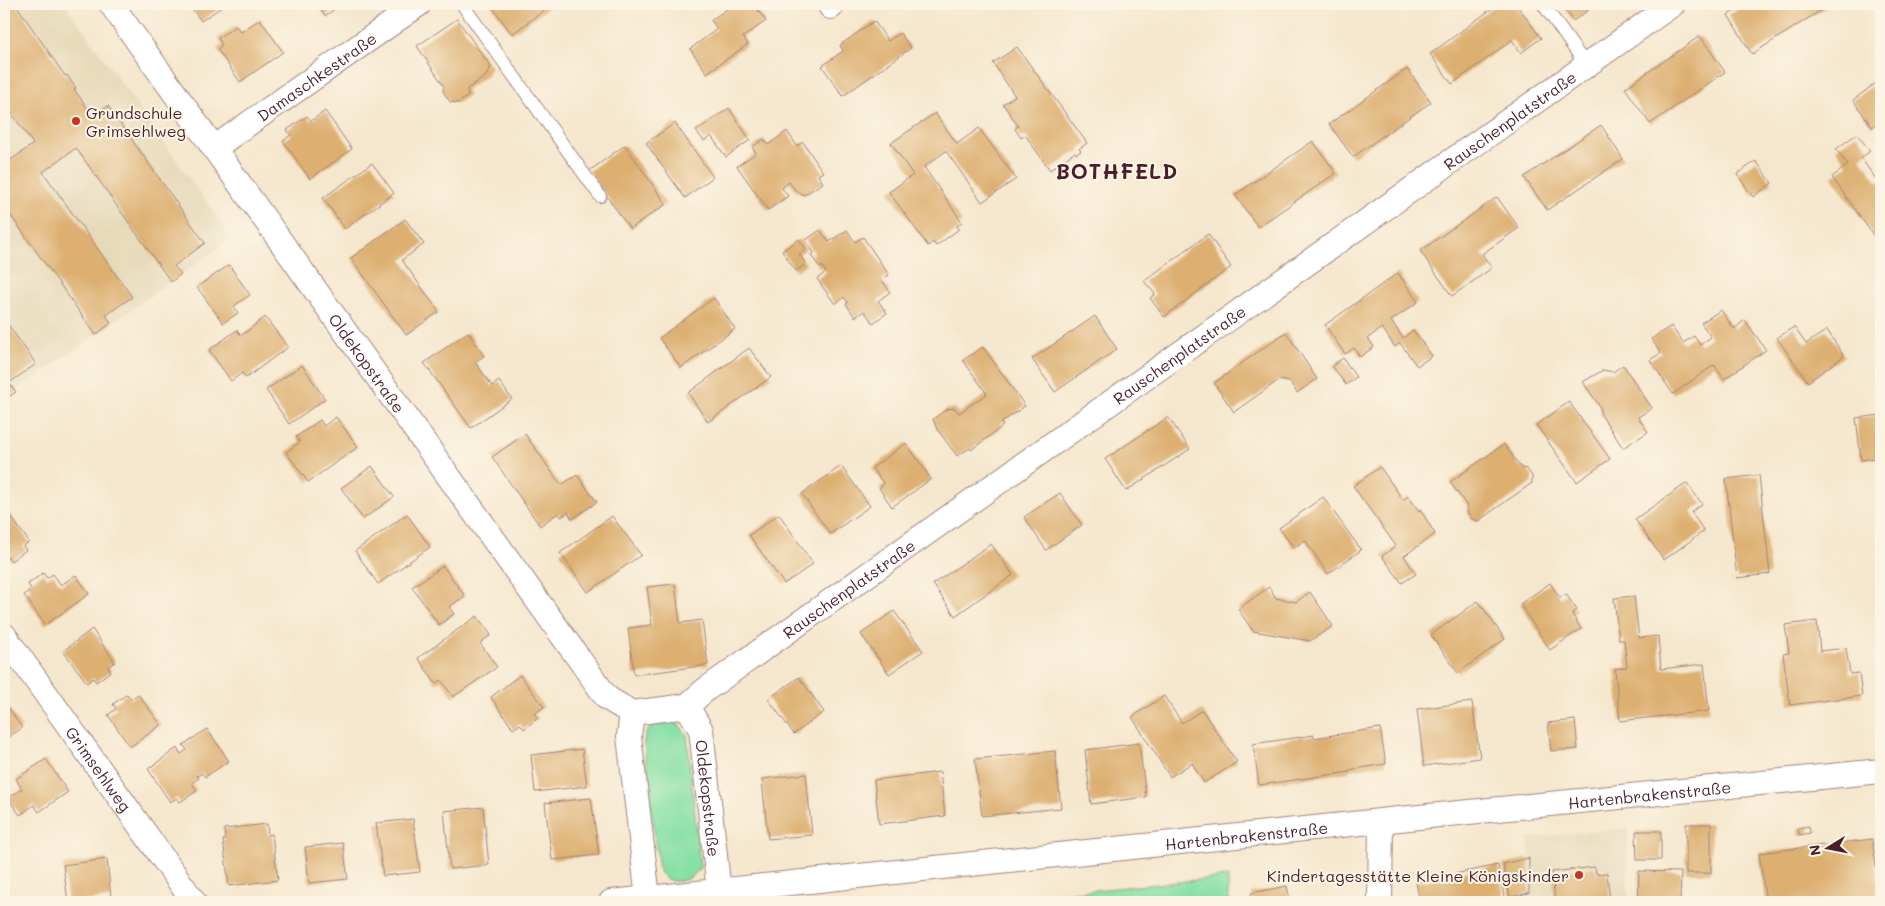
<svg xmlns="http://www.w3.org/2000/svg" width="1885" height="906" font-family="Mali,sans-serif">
	<rect width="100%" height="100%" fill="#fcf5e5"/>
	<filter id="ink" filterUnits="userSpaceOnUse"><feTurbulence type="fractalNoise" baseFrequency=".02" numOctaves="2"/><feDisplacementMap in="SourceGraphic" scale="10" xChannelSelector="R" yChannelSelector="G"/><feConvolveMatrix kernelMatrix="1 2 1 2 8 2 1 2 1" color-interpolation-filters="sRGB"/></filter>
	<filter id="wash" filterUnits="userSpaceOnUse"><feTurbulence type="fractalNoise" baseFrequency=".0096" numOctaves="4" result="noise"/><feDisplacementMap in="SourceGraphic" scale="20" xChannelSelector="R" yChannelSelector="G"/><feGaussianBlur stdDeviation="1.12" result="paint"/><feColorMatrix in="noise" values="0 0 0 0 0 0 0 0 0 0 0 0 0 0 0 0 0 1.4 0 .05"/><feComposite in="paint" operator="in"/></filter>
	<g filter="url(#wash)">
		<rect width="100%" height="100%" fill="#f5e7cd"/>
		<!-- built -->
		<path fill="#e7daba" d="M4,4H65L232,238L4,400Z
			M1628,828V902H1529V838Z"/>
		<!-- green -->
		<path fill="#87e0a5" stroke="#688068" d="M667,721L679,725L687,735L700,867C692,882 669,888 659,871L644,745C644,729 652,724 667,721Z
			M1228,877V902H975Z"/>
		<g id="blocks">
			<!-- building -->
			<path fill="#ddb072" d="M4,4H14L16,7L17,6L65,76L67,75L76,88L74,89L93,116L108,106L205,243L174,266L181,274L171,282L76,148L43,172L132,297L106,315L111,323L96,335L4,206V165L33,144L4,102Z
				M189,4H226L201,21Z
				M317,4H342L325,16Z
				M490,4H553L512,34Z
				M734,4H753L766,21L743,37L748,44L707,73L690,49L717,29L711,20Z
				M1498,4H1516L1541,38L1521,53L1512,40L1452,84L1430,54Z
				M1561,4H1597L1573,21Z
				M1746,4H1831L1752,54L1728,15Z
				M260,19L283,52L240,82L217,49L222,45L218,38L236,26L241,32Z
				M457,19L491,67L486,76L467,89L468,96L458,103L450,102L443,91L444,86L417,46Z
				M874,21L888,41L900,33L911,48L843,96L822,66L843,51L840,45Z
				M1700,36L1725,72L1650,124L1625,88Z
				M1017,47L1087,143L1079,149L1081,151L1076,154L1075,152L1050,170L1025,135L1021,138L1015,129L1018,126L1003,104L1015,96L993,63Z
				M1407,69L1431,102L1353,157L1329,124Z
				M1880,80L1881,121L1872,127L1853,100Z
				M729,108L750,140L726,157L711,136L704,141L696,131Z
				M325,111L352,149L310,179L283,141L291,135L287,130L307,116L311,121Z
				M935,113L957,144L979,128L1016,179L982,202L946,151L924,167L962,222L957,226L959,229L936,246L933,242L928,246L889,192L913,175L891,143Z
				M675,123L713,177L685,198L646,143Z
				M1601,125L1623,159L1547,210L1524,177Z
				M787,131L797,146L803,142L823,172L818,175L823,183L804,195L796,191L789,182L782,188L788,196L768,210L737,166L756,153L752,147L764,139L768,145Z
				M1857,134L1870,151L1861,158L1878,182L1880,181L1881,183V235L1876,239L1832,177L1848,165L1836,149Z
				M1313,141L1336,173L1258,227L1235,195Z
				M625,145L666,204L630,229L589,171Z
				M1756,161L1772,183L1753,197L1737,174Z
				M372,163L394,193L345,229L323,198Z
				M1497,197L1519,228L1482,254L1492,268L1452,296L1420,251Z
				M405,219L424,244L402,260L439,312L406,335L351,258Z
				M820,230L829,242L847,230L855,242L863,237L889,275L882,280L890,292L878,301L887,313L873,323L864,311L855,317L846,304L848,303L844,297L835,304L817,279L826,272L822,266L820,268L811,255L814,253L806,240Z
				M1208,234L1231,267L1164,317L1150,298L1155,294L1144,281Z
				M799,239L806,249L799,254L806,264L796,271L782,251Z
				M229,265L250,295L234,306L238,313L223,323L197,287Z
				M1398,273L1418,302L1391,321L1403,338L1413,330L1432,356L1417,366L1400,343L1395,347L1382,328L1368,338L1374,347L1360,357L1354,348L1345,354L1325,325Z
				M714,298L735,329L681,368L659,338Z
				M1721,310L1734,329L1745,320L1766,350L1724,379L1714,365L1673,394L1650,360L1661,353L1651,339L1671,326L1683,343L1694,336L1700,345L1711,337L1701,323Z
				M1095,316L1117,349L1055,392L1032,359Z
				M265,317L288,347L246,378L242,373L231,381L209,350L237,330L241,336Z
				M4,319L36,364L9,383L16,392L4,400Z
				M1794,327L1806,344L1827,330L1844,356L1808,382L1777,338Z
				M468,332L484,356L475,362L492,386L499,381L512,399L471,428L424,363Z
				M1286,332L1317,379L1297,393L1290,382L1279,380L1234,412L1214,383Z
				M983,347L1025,406L1001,423L1003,426L971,450L970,448L957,456L937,429L933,419L947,409L955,408L959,413L987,394L963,360Z
				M749,348L771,377L708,422L688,393Z
				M1343,358L1356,377L1346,385L1332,366Z
				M302,365L325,399L289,424L266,390Z
				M1623,365L1652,408L1638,417L1648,432L1623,448L1600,413V407L1583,382L1603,370L1613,372Z
				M1569,402L1610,459L1577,482L1536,425Z
				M1881,415V457L1861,460L1856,418Z
				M336,417L358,447L308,482L286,452L300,442L296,437L320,420L324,426Z
				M1168,417L1190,449L1126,491L1105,459Z
				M525,434L561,485L577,475L597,502L572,519L568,512L561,517L558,513L540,526L492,457Z
				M906,443L931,479L892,507L879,488L884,484L872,468Z
				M1504,444L1521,468L1527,469L1532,476V483L1478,521L1472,519L1467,512V506L1450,482Z
				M372,466L394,497L363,519L341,488Z
				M841,466L870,506L830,534L802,494Z
				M1380,467L1403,500L1408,496L1419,511L1420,509L1435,534L1404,556L1416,574L1402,583L1382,556L1396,546L1353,486Z
				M1759,475L1770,574L1737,578L1726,479Z
				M1687,483L1702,504L1691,512L1704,531L1664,560L1635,519Z
				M1060,493L1082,525L1046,550L1024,517Z
				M1323,497L1361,550L1328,574L1305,540L1294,548L1279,528Z
				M6,509L29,542L23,546L26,550L11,561L8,557L4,561V511Z
				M407,514L430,547L378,584L355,551Z
				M779,514L813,564L784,584L749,535Z
				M612,516L641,555L588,592L560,553Z
				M991,544L1013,575L955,616L933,584Z
				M443,566L465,596L449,607L454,614L439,625L412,587Z
				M43,573L47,578L53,574L61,585L76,575L89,594L45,625L24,595L31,589L28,584Z
				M1550,583L1560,598L1566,594L1577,610L1572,614L1581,629L1550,650L1520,604Z
				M675,584L680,623L702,620L708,665L634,675L628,628L652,625L647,587Z
				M1269,587L1276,598L1296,602L1310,592L1333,626L1310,641L1253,631L1238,609Z
				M1634,596L1639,638L1658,636L1661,669L1704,664L1709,711L1620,721L1615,669L1627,667L1624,640H1619L1614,598Z
				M1478,601L1505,639L1458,673L1431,635Z
				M894,611L923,651L889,674L861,634Z
				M477,616L491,635L480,643L497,667L453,697L441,680L436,684L418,658Z
				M1817,621L1820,651L1846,648L1850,674L1859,673L1862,696L1790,705L1783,654L1789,653L1785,625Z
				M92,629L115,662L108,667L111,671L96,682L93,678L87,683L63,651Z
				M520,675L544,707L534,714L538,718L524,729L520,724L513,729L491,697Z
				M799,677L824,712L794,734L768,699Z
				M127,694L131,699L138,694L161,725L130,747L108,715L116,709L113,704Z
				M1164,696L1182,723L1202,710L1237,762L1204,783L1192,763L1170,777L1132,717Z
				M4,701L22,728L4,740Z
				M1472,702L1480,758L1424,766L1417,709Z
				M1575,720L1578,749L1551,751L1548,723Z
				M1380,728L1386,764L1349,770L1350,772L1259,785L1253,744L1314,735V738Z
				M207,729L229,761L205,777L202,773L197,776L199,778L192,783L197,791L180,802L177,798L170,802L148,769L177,748L181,754L187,750L183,745Z
				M1139,743L1146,797L1091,804L1085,750Z
				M582,749L587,786L535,792L531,755Z
				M1055,751L1061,808L982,816L975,759Z
				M46,759L68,792L39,812L34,805L20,815L8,798L22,789L16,779Z
				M940,772L945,816L879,824L874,780Z
				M806,774L812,835L768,839L762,779Z
				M591,798L599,855L552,860L545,803Z
				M483,807L489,865L450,869L444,811Z
				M413,819L420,872L383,876L376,823Z
				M267,824L268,835L272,834L278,880L229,886L223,840H225L224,829Z
				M1686,824H1711V873H1686Z
				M1809,826L1810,833L1799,835L1798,828Z
				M1636,831H1661V860H1637Z
				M1872,839L1881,902H1766L1759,853Z
				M343,843L348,879L309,883L305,847Z
				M1529,858V893L1510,897L1503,864Z
				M107,859L111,898L68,902L63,865Z
				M1498,865L1505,902H1420L1416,882Z
				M1595,867L1596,874L1607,873L1610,901L1555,902L1552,872Z
				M1639,871L1681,872L1680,902H1638Z
				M1287,886L1290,902H1253L1251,893Z"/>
		</g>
	</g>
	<g filter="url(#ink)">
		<use href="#blocks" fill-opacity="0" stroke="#a0837c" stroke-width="1"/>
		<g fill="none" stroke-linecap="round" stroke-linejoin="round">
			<defs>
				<path id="service" d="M462,4L600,196
					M1543,4L1586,65"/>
				<g id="minor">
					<path id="s1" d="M111,4L607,698L632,713L687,706L701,730L719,891"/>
					<path d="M829,4L831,7"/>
					<path id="s2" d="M214,148L419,4"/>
					<path id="s3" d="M4,635L194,902"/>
					<path id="s4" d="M687,706L705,690L1673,4"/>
					<path d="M632,713L629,736L648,898"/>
					<path id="s5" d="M611,902L1399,819L1881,771"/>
					<path d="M1380,902L1381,821"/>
				</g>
			</defs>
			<!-- service casing -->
			<use href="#service" stroke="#a0837c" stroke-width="14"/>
			<!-- minor casing -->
			<use href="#minor" stroke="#a0837c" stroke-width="26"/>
			<!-- service -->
			<use href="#service" stroke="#fff" stroke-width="12"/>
			<!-- minor -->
			<use href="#minor" stroke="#fff" stroke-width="24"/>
		</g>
	</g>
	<!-- markers -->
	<g fill="#c8321e" stroke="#fcf5e5" stroke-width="2">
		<circle cx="76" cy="121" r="5"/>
		<circle cx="1579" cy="875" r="5"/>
	</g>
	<g text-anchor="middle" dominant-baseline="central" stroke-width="4" stroke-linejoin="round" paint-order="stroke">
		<!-- street labels -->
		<g font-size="16" fill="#4a1f2b" stroke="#fcf5e5">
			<text stroke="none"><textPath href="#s2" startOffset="125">Damaschkestraße</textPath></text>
			<text stroke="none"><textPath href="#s4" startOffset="1010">Rauschenplatstraße</textPath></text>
			<text stroke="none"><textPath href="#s4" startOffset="605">Rauschenplatstraße</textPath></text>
			<text stroke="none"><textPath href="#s1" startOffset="441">Oldekopstraße</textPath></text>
			<text stroke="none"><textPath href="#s4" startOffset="200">Rauschenplatstraße</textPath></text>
			<text stroke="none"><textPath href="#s3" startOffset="164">Grimsehlweg</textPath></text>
			<text stroke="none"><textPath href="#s5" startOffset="1044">Hartenbrakenstraße</textPath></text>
			<text stroke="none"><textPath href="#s1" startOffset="1034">Oldekopstraße</textPath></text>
			<text stroke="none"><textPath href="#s5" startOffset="639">Hartenbrakenstraße</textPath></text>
		</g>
		<!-- poi labels -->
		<g font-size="16" fill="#4a1f2b" stroke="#fcf5e5" text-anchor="start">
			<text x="86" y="112">Grundschule<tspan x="86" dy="18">Grimsehlweg</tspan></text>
			<text x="1569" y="875" text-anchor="end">Kindertagesstätte Kleine Königskinder</text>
		</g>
		<!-- district labels -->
		<g font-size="21" font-weight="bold" letter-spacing="1" fill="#4a1f2b" stroke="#fcf5e5">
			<text x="1117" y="170">BOTHFELD</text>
		</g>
	</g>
	<!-- margin -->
	<rect width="1885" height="906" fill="none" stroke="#fcf5e5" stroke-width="20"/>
	<!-- north arrow -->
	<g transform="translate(1828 848) rotate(260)" stroke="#fcf5e5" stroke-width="4" paint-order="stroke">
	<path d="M0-4L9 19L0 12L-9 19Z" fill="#4a1f2b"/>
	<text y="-8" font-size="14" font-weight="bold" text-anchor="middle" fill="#4a1f2b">N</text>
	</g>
</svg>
